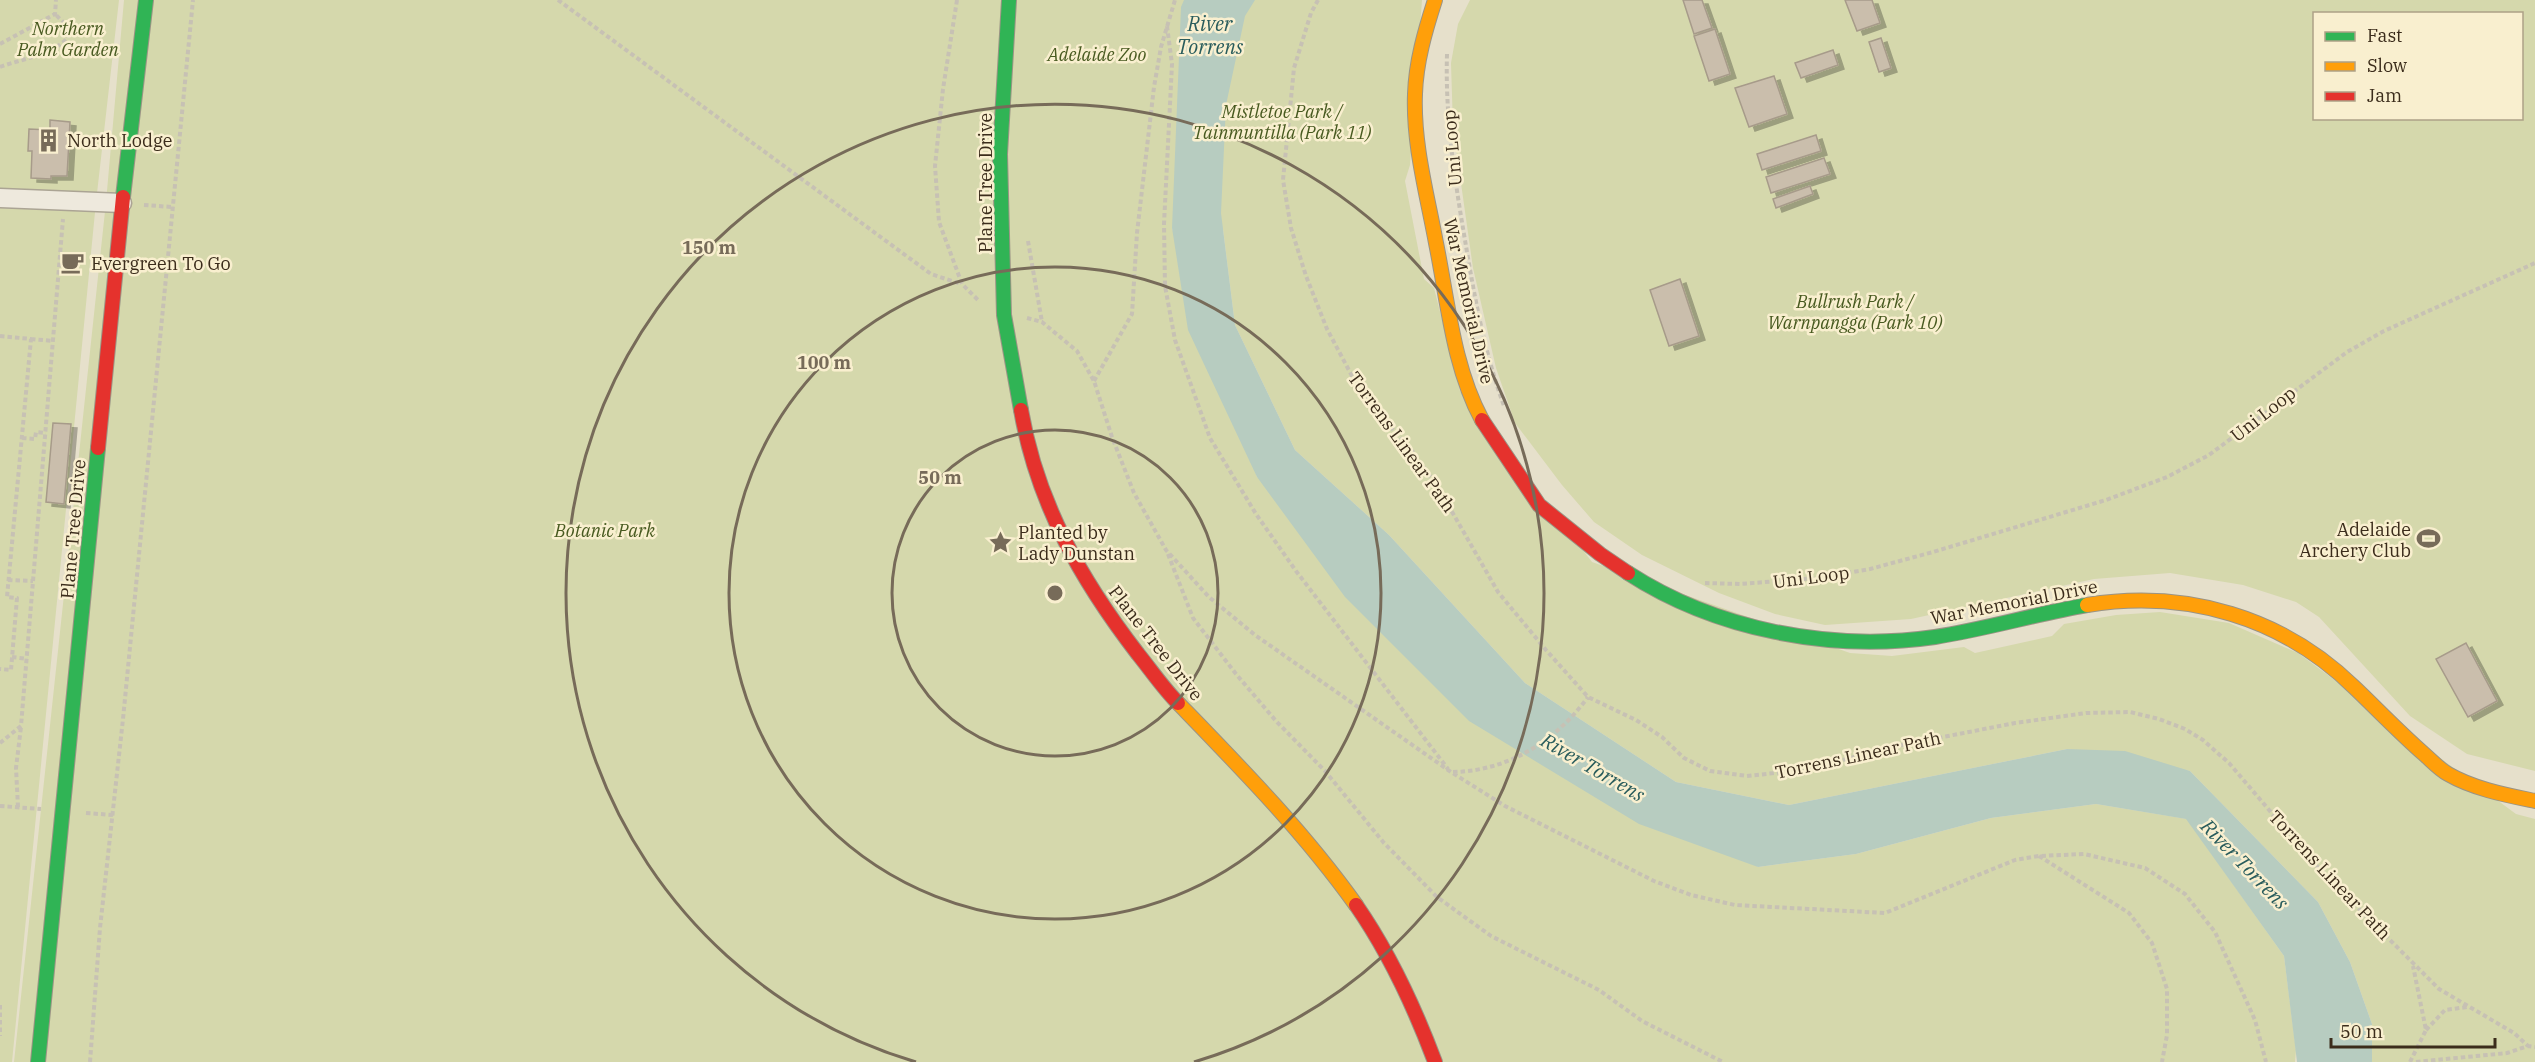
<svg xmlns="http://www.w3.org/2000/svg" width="2535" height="1062" font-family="'IBM Plex Serif',serif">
	<defs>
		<filter id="shadow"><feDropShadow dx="6" dy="4" stdDeviation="0" flood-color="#0004"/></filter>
	</defs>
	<rect width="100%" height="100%" fill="#e6e0cb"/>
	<!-- green -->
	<path fill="#d5d8ac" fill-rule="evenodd" d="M0,0H119L96,202L12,1062H0Z
		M124,0H1422L1410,165L1405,181L1424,279L1434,288L1460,391L1592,562L1850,653L1892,656L1964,647L1975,653L2052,636L2064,624L2116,615L2160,612L2229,623L2298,653L2516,814L2535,819V1062H2372V1024L2350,962L2318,902L2190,771L2067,749L1789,805L1676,782L1525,683L1389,535L1295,450L1235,325L1223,229L1172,228L1257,477L1758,867L1856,854L1991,818L2096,804L2187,819L2284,956L2296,1050L2295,1062H14L106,202Z
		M1470,0H2535V771L2467,754L2410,716L2319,617L2296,602L2243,585L2170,573L2094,579L1911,619L1825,625L1775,614L1719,593L1642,555L1594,522L1562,485L1515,423L1496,368L1473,268L1453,127L1451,63L1458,24ZM2314,14H2522V118H2314Z"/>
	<!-- water -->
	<path fill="#b7ccc0" d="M1184,0H1255L1245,16L1226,105L1221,213L1235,325L1295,450L1389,535L1525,683L1676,782L1789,805L2067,749L2125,751L2190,771L2318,902L2350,962L2372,1024V1062H2297L2284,956L2186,819L2096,804L1991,818L1856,854L1758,867L1639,824L1469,721L1345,597L1257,477L1188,330L1172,228L1181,7Z"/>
	<!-- building -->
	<path fill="#cabeac" stroke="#a79b8a" stroke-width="1.5" filter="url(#shadow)" d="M1683,0H1702L1712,28L1694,34Z
		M1845,0H1872L1880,23L1857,31Z
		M1715,29L1730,74L1709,81L1694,36Z
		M1881,38L1891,68L1879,72L1869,42Z
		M1833,50L1838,65L1801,78L1795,63Z
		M1774,76L1787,114L1749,127L1735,88Z
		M50,120L70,122L67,176H51V179L31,178L32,151H28L29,129L50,130Z
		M1816,135L1821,151L1762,170L1757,154Z
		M1824,158L1830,174L1771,193L1766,177Z
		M1810,186L1813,194L1776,208L1773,199Z
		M1680,279L1699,336L1669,346L1650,290Z
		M53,423L71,424L64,504L46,502Z
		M2466,643L2497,701L2468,717L2436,659Z"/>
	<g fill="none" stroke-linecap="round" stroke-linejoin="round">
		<defs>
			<path id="street" d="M0,198L122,203"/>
			<path id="fast" d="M1009,0L1000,154L1004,315L1021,410
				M123,197L146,0
				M1628,573C1716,630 1831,652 1935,637C1986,629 2036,614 2087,605
				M38,1062L98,448"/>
			<path id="slow" d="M1435,0C1425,31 1416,62 1415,94C1413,144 1427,194 1436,243C1448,302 1453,366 1482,420
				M2087,605C2186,589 2283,617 2355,688C2378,710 2400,733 2424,754C2432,761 2439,769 2448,774C2474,789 2506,795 2535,801
				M1178,703C1241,768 1303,831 1356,905"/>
			<path id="jam" d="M1021,410C1037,503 1081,580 1138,654C1151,670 1163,688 1178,703
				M1482,420L1539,505L1600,554L1628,573
				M98,448L123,197
				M1356,905C1390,954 1414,1006 1435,1062"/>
		</defs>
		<!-- street casing -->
		<use href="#street" stroke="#aba494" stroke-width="21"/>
		<!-- fast casing -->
		<use href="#fast" stroke="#9b9485" stroke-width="16"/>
		<!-- slow casing -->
		<use href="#slow" stroke="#9b9485" stroke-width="16"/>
		<!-- jam casing -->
		<use href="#jam" stroke="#9b9485" stroke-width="16"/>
		<!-- path -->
		<path stroke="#c7c1b4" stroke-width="4" stroke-dasharray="4.5 3" stroke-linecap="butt" d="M558,0L931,274L961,284
			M957,0L943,89L935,166L939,222L962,284L979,301
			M1318,0L1311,13L1294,68L1283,180L1291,228L1306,276L1327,329L1352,376L1381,416L1413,452L1439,489L1498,592L1546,650L1588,697L1636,720L1662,737L1684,758L1710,771L1747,776L1803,770L1902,745L2015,723L2086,713L2130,712L2159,719L2185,729L2203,740L2229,763L2322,872L2439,989L2514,1033L2528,1046
			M1167,26L1172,64L1164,224L1165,286L1175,340L1210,438L1256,514L1296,571L1448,769
			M0,44L55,14L56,0
			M1447,54C1445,118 1455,182 1466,246C1475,300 1485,354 1504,406
			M0,67C24,58 49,56 68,38V27L55,14
			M144,205L172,207
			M1028,241L1042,322
			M1027,318L1042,322L1077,351L1094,381L1112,437L1134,493L1166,550L1209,597L1255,635L1451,772L1505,806L1654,881L1691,895L1735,905L1885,913L2015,860L2039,856L2084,854L2145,868L2185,894L2215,932L2255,1020L2266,1062
			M0,336L31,339L7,597L17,598L11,670L0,669
			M31,339L53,341
			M1094,381L1132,314L1137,233L1154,87L1161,47L1175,0
			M22,438L35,439L36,432L46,433
			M1168,554L1193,618L1236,674L1276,721L1325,771L1384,843L1437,897L1491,936L1599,990L1642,1021L1723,1062
			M8,580L33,581
			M1705,583L1740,584L1817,578L1870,569L1933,552L2106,500L2167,477L2209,455L2347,352L2384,331L2535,263
			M12,657L27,659
			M0,743L21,726L63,219
			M1453,772C1508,771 1556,741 1588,697
			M0,806L41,809
			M18,807L16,768L21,727
			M86,813L113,815
			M2039,856L2129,913L2152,943L2167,989V1035L2162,1062
			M0,1005V1036
			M2426,1030L2445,1010L2467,1007
			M90,1062L100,928L123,719L193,0
			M2410,1062L2426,1030L2413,966
			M2416,1062L2507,1053L2528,1046L2535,1047"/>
		<!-- street -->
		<use href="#street" stroke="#eee9dd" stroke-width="18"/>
		<!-- fast -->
		<use href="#fast" stroke="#30b455" stroke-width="14"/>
		<!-- slow -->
		<use href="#slow" stroke="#ff9f0a" stroke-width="14"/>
		<!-- jam -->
		<use href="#jam" stroke="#e5322d" stroke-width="14"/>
	</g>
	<!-- distance rings -->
	<g fill="none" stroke="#776b59" stroke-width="3">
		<circle cx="1055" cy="593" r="163"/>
		<circle cx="1055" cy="593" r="326"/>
		<path d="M916 1062A489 489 0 1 1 1194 1062"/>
	</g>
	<!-- icons -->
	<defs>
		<symbol id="building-bare" viewBox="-9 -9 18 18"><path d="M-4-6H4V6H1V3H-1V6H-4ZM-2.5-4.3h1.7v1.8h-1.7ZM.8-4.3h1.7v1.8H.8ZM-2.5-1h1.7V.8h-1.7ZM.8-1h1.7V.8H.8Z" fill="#776b59" stroke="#f9efcf" stroke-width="2.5" paint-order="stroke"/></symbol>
		<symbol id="cafe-bare" viewBox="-9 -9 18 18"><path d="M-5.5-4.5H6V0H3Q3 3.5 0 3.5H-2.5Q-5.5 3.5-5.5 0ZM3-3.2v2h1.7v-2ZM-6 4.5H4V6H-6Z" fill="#776b59" stroke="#f9efcf" stroke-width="2.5" paint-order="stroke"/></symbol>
		<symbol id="stadium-bare" viewBox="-9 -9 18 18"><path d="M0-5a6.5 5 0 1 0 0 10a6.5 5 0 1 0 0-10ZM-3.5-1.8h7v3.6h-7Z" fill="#776b59" stroke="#f9efcf" stroke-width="2.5" paint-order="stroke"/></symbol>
		<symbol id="sight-bare" viewBox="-9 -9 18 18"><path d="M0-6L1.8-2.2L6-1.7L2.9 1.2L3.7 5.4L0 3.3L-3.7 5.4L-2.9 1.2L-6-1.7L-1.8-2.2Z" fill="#776b59" stroke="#f9efcf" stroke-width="2.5" paint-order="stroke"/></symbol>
	</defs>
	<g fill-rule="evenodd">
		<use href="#building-bare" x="32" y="124" width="33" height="33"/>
		<use href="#cafe-bare" x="56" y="246" width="33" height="33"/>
		<use href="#stadium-bare" x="2412" y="522" width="33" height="33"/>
		<use href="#sight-bare" x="984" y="526" width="33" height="33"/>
	</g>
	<g text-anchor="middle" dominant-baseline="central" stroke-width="5" stroke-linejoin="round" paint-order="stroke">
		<!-- park labels -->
		<g font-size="18" font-style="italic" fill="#485a20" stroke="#f9efcf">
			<text x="68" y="28">Northern<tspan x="68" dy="21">Palm Garden</tspan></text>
			<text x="1097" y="54">Adelaide Zoo</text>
			<text x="1282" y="111">Mistletoe Park /<tspan x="1282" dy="21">Tainmuntilla (Park 11)</tspan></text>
			<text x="1855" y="301">Bullrush Park /<tspan x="1855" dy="21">Warnpangga (Park 10)</tspan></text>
			<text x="605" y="530">Botanic Park</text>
		</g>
		<!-- poi labels -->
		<g font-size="18" fill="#3b2c1b" stroke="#f9efcf" text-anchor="start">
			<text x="67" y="140">North Lodge</text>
			<text x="91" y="263">Evergreen To Go</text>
			<text x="2411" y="529" text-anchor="end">Adelaide<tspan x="2411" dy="21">Archery Club</tspan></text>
			<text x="1018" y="532">Planted by<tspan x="1018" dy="21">Lady Dunstan</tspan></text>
		</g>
		<!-- street labels -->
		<g font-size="18" fill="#3b2c1b" stroke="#f9efcf">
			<text transform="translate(1452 148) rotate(-95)">Uni Loop</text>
			<text transform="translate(985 183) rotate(-90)">Plane Tree Drive</text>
			<text transform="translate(1469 301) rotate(77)">War Memorial Drive</text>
			<text transform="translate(2263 414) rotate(-38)">Uni Loop</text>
			<text transform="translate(1402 442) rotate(54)">Torrens Linear Path</text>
			<text transform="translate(73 529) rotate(-85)">Plane Tree Drive</text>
			<text transform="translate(1811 577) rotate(-7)">Uni Loop</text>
			<text transform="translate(2014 602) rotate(-11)">War Memorial Drive</text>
			<text transform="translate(1156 643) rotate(52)">Plane Tree Drive</text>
			<text transform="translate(1858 755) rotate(-12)">Torrens Linear Path</text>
			<text transform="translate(2330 875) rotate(47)">Torrens Linear Path</text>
		</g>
		<!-- water labels -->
		<g font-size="20" font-style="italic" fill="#295c5c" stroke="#f9efcf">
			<text x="1210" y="23">River<tspan x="1210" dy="23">Torrens</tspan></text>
			<text transform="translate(1593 767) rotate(30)">River Torrens</text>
			<text transform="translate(2245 864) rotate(46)">River Torrens</text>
		</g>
	</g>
	<circle cx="1055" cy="593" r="9" fill="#776b59" stroke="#f9efcf" stroke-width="3"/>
	<g font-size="18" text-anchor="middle" font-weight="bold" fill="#776b59" stroke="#f9efcf" stroke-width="5" stroke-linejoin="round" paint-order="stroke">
		<text x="709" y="254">150 m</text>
		<text x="824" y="369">100 m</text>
		<text x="940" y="484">50 m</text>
	</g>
	<!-- legend -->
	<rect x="2313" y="12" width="210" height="108" fill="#f9efcf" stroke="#ada187" stroke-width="1.5"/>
	<rect x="2325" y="32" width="30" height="9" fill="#30b455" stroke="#ada187" stroke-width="1.5"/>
	<text x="2367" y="42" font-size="18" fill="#3b2c1b">Fast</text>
	<rect x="2325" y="62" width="30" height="9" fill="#ff9f0a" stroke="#ada187" stroke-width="1.5"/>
	<text x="2367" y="72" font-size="18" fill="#3b2c1b">Slow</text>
	<rect x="2325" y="92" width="30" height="9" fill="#e5322d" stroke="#ada187" stroke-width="1.5"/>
	<text x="2367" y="102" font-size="18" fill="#3b2c1b">Jam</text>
	<!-- scale -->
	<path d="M2331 1038v9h164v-9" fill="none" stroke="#3b2c1b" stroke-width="3"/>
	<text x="2340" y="1038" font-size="18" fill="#3b2c1b" stroke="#f9efcf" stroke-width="4.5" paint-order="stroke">50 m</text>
</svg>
